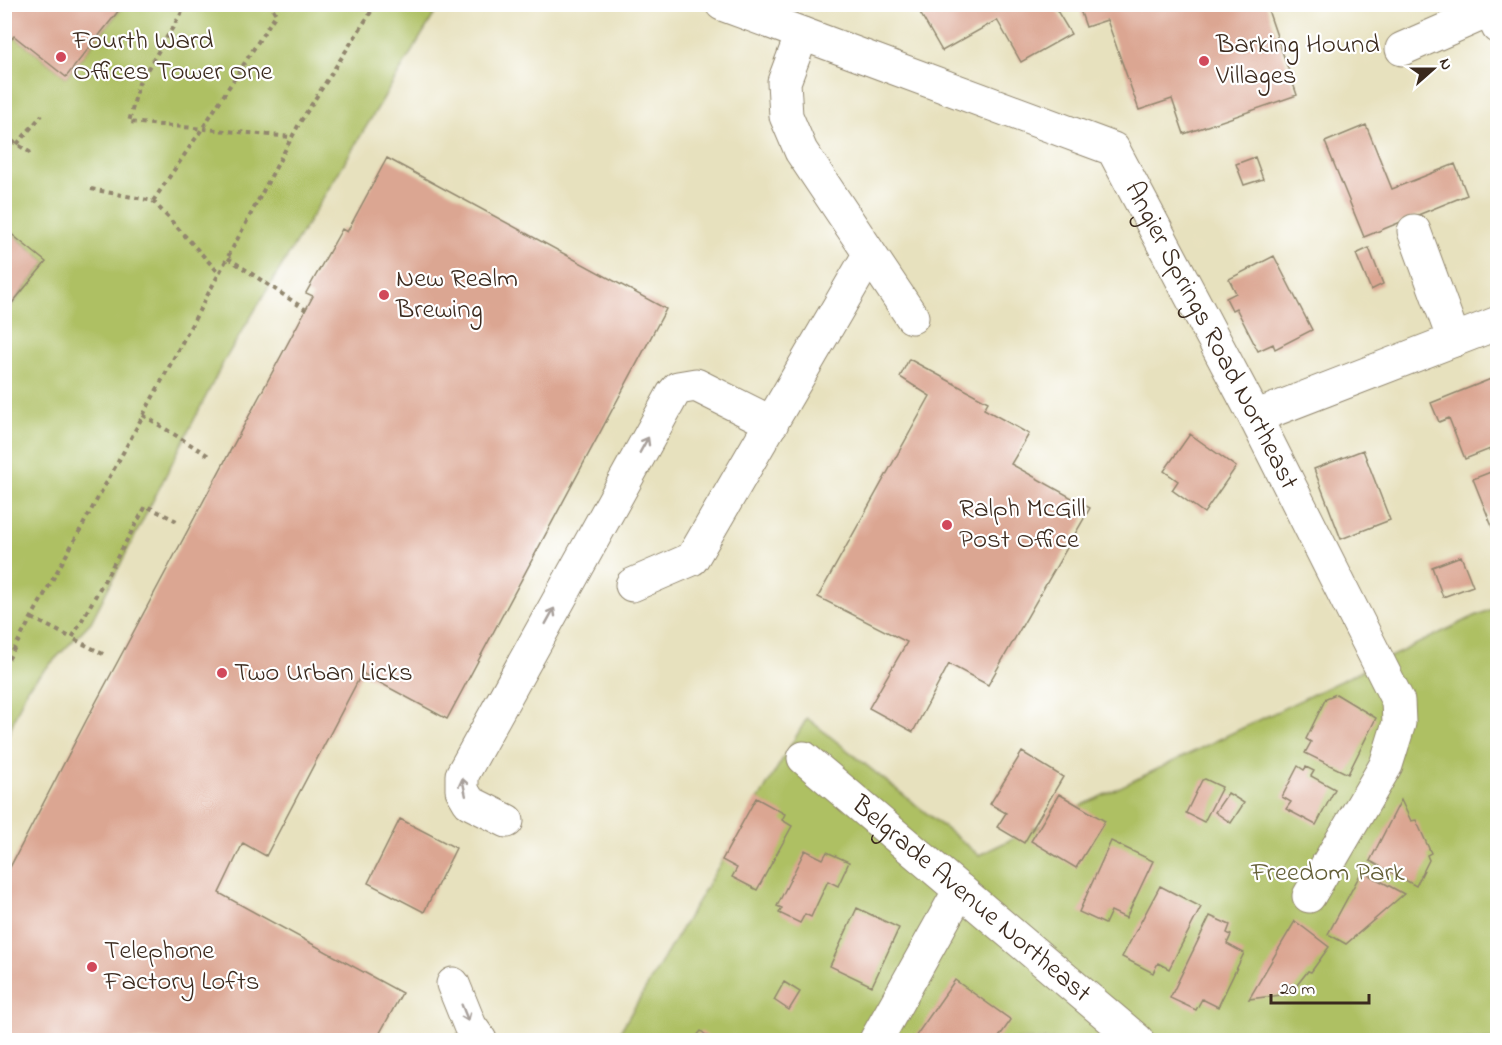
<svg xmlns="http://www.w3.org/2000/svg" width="1502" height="1045" font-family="'Indie Flower',sans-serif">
	<rect width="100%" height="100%" fill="#fff"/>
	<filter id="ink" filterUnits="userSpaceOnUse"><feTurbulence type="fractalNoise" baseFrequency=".0167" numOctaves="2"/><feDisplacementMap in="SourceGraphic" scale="12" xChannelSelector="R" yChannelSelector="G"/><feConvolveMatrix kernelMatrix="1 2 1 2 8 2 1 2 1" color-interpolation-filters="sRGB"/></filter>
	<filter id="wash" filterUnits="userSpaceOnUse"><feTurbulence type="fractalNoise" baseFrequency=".008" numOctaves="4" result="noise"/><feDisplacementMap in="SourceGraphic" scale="24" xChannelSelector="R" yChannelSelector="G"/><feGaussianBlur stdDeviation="1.35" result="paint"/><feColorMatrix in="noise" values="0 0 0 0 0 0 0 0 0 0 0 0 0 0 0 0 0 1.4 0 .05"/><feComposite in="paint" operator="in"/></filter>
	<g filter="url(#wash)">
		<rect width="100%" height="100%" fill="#e7e1be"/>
		<!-- green -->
		<path fill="#aec064" stroke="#747541" stroke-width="1.5" d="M124,5H440L224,361L91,622L27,688L5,742V313L46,262L5,228V48L14,36L66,77Z
			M1497,607V1040H615L807,718L979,855L1475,616Z"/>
		<g id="blocks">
			<!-- building -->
			<path fill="#dba692" d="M4,4H124L66,77L14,36L4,48Z
				M915,4H1053L1071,34L1021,62L997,20L942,51Z
				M1078,4H1266L1297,95L1184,134L1172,99L1139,110L1107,20L1086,27Z
				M1366,125L1392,189L1455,164L1467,195L1364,237L1325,142Z
				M1255,157L1263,179L1244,185L1236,164Z
				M387,158L666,309L447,719L362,673L266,856L243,843L219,893L402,993L376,1040H4V879L87,719L313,296L306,293L342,229L347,232Z
				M4,228L46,262L4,313Z
				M1369,248L1383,284L1371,290L1356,254Z
				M1274,256L1312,330L1275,349L1273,344L1258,351L1236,308L1232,310L1226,298L1236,293L1229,279Z
				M909,359L988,402L984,409L1029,434L1011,464L1090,508L988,685L949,664L913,732L869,708L907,642L818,597L930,396L900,377Z
				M1498,370V446L1465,459L1449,418L1439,422L1431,403L1496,377L1494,372Z
				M1190,434L1236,467L1204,513L1172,490L1178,481L1164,471Z
				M1363,450L1390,520L1341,539L1314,469Z
				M1498,469V539H1497L1473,479Z
				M1461,556L1473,586L1443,597L1432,567Z
				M1336,694L1376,718L1348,774L1305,753L1311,742L1306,739L1326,698Z
				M1022,752L1063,777L1024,843L997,827L1006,813L990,804Z
				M1298,766L1304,770L1306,767L1314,771L1311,776L1335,789L1316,825L1286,809L1291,802L1282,797Z
				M1205,779L1222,787L1204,822L1186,813L1202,780Z
				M1228,793L1244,803L1231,823L1215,812Z
				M1059,794L1105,821L1076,868L1031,841Z
				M756,798L785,814L782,820L792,826L757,890L732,877L737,868L722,860Z
				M1401,800L1411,821L1416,820L1431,853L1427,855L1429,860L1416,886L1370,861Z
				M400,819L456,848L424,912L368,883Z
				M1111,841L1153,861L1126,918L1111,911L1105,924L1079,912Z
				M805,850L823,859L827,852L849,862L838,886L828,881L811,917L805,914L800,923L779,913L782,908L777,906Z
				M1362,871L1404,894L1346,944L1328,934Z
				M1160,886L1201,907L1169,969L1158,963L1153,973L1122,957Z
				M857,908L899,928L872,986L830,966Z
				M1210,916L1230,925L1227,933L1231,935L1227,944L1244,953L1218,1007L1202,999L1196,1010L1170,998Z
				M1295,921L1329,947L1311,972L1308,971L1290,994L1249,999Z
				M955,980L1011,1020L997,1040H920L915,1037Z
				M784,982L800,992L789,1010L774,1000Z
				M701,1031L712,1040H693Z"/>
		</g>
	</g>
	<g filter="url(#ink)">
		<use href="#blocks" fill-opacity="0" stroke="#91866e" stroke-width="1.5"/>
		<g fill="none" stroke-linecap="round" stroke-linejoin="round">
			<defs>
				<g id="minor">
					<path id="s1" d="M722,4L1113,149L1255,417L1398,701L1399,723L1386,765L1309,896"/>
					<path d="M802,34L784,82L786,116L801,151L912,317"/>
					<path d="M1402,49L1491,10"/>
					<path d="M1414,231L1454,340"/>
					<path d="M1255,417L1498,323"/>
					<path d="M632,585L692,559L869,255"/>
					<path id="s2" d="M804,758L1137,1040"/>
					<path d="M507,821L469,802L462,790V775L673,394L678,388L696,385L772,423"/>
					<path d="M453,984L470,1026L480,1040"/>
					<path d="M876,1040L960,890"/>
				</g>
				<path id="major" d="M1489,4L1498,27"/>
			</defs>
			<!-- minor casing -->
			<use href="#minor" stroke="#91866e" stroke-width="35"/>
			<!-- major casing -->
			<use href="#major" stroke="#91866e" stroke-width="35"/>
			<!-- path -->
			<path stroke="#91866e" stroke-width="4" stroke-dasharray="4.5 4.5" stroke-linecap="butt" d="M187,4L139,83L129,122L292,137
				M4,136L31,153
				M17,144L42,115
				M91,189L153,201L219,273
				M153,201L202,129L276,14L270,4
				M228,258L306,310
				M143,415L209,456
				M32,618L72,638
				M103,654L72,638L146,506L177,521
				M4,667L124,451L299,124L376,4"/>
			<!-- minor -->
			<use href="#minor" stroke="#fff" stroke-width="33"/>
			<!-- major -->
			<use href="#major" stroke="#fff" stroke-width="33"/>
		</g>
		<!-- one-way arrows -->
		<defs><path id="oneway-shaft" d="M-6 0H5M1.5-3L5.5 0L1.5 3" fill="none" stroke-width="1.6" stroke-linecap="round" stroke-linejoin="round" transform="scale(1.5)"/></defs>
		<g stroke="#a79f9a">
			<use href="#oneway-shaft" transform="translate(644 445) rotate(-61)"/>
			<use href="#oneway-shaft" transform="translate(550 616) rotate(-61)"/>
			<use href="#oneway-shaft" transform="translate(464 787) rotate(-102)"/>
			<use href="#oneway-shaft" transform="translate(465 1013) rotate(68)"/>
		</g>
	</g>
	<!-- markers -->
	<g fill="#d1495b" stroke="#fff" stroke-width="2">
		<circle cx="61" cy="57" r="6"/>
		<circle cx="1204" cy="61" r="6"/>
		<circle cx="384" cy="295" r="6"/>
		<circle cx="947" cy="525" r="6"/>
		<circle cx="222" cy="673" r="6"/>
		<circle cx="92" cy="967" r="6"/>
	</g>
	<g text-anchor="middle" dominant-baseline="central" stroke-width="4.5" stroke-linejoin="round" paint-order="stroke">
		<!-- poi labels -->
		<g font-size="27" fill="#3b2a1e" stroke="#fff" text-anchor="start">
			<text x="73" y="41">Fourth Ward<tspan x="73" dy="31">Offices Tower One</tspan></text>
			<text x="1216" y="45">Barking Hound<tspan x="1216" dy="31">Villages</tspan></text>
			<text x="396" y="279">New Realm<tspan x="396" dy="31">Brewing</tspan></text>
			<text x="959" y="509">Ralph McGill<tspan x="959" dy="31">Post Office</tspan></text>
			<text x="234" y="673">Two Urban Licks</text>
			<text x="104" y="951">Telephone<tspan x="104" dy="31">Factory Lofts</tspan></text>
		</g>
		<!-- street labels -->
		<g font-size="27" fill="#3b2a1e" stroke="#fff">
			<text stroke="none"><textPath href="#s1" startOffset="628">Angier Springs Road Northeast</textPath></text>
			<text stroke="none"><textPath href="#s2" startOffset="219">Belgrade Avenue Northeast</textPath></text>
		</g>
		<!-- park labels -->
		<g font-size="27" fill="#635e36" stroke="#fff">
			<text x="1328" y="873">Freedom Park</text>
		</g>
	</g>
	<!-- margin -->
	<rect width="1502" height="1045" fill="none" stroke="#fff" stroke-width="24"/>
	<!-- north arrow -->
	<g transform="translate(1433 69) rotate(69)" stroke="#ffffff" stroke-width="4.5" paint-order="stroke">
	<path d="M0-4.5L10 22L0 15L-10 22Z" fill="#3b2a1e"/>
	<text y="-9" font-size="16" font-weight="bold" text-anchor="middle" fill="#3b2a1e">N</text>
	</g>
	<!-- scale -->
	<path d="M1271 994v9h98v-9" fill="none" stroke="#3b2a1e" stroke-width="3"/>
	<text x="1280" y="994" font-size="18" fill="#3b2a1e" stroke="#ffffff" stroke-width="4.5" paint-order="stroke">20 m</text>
</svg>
